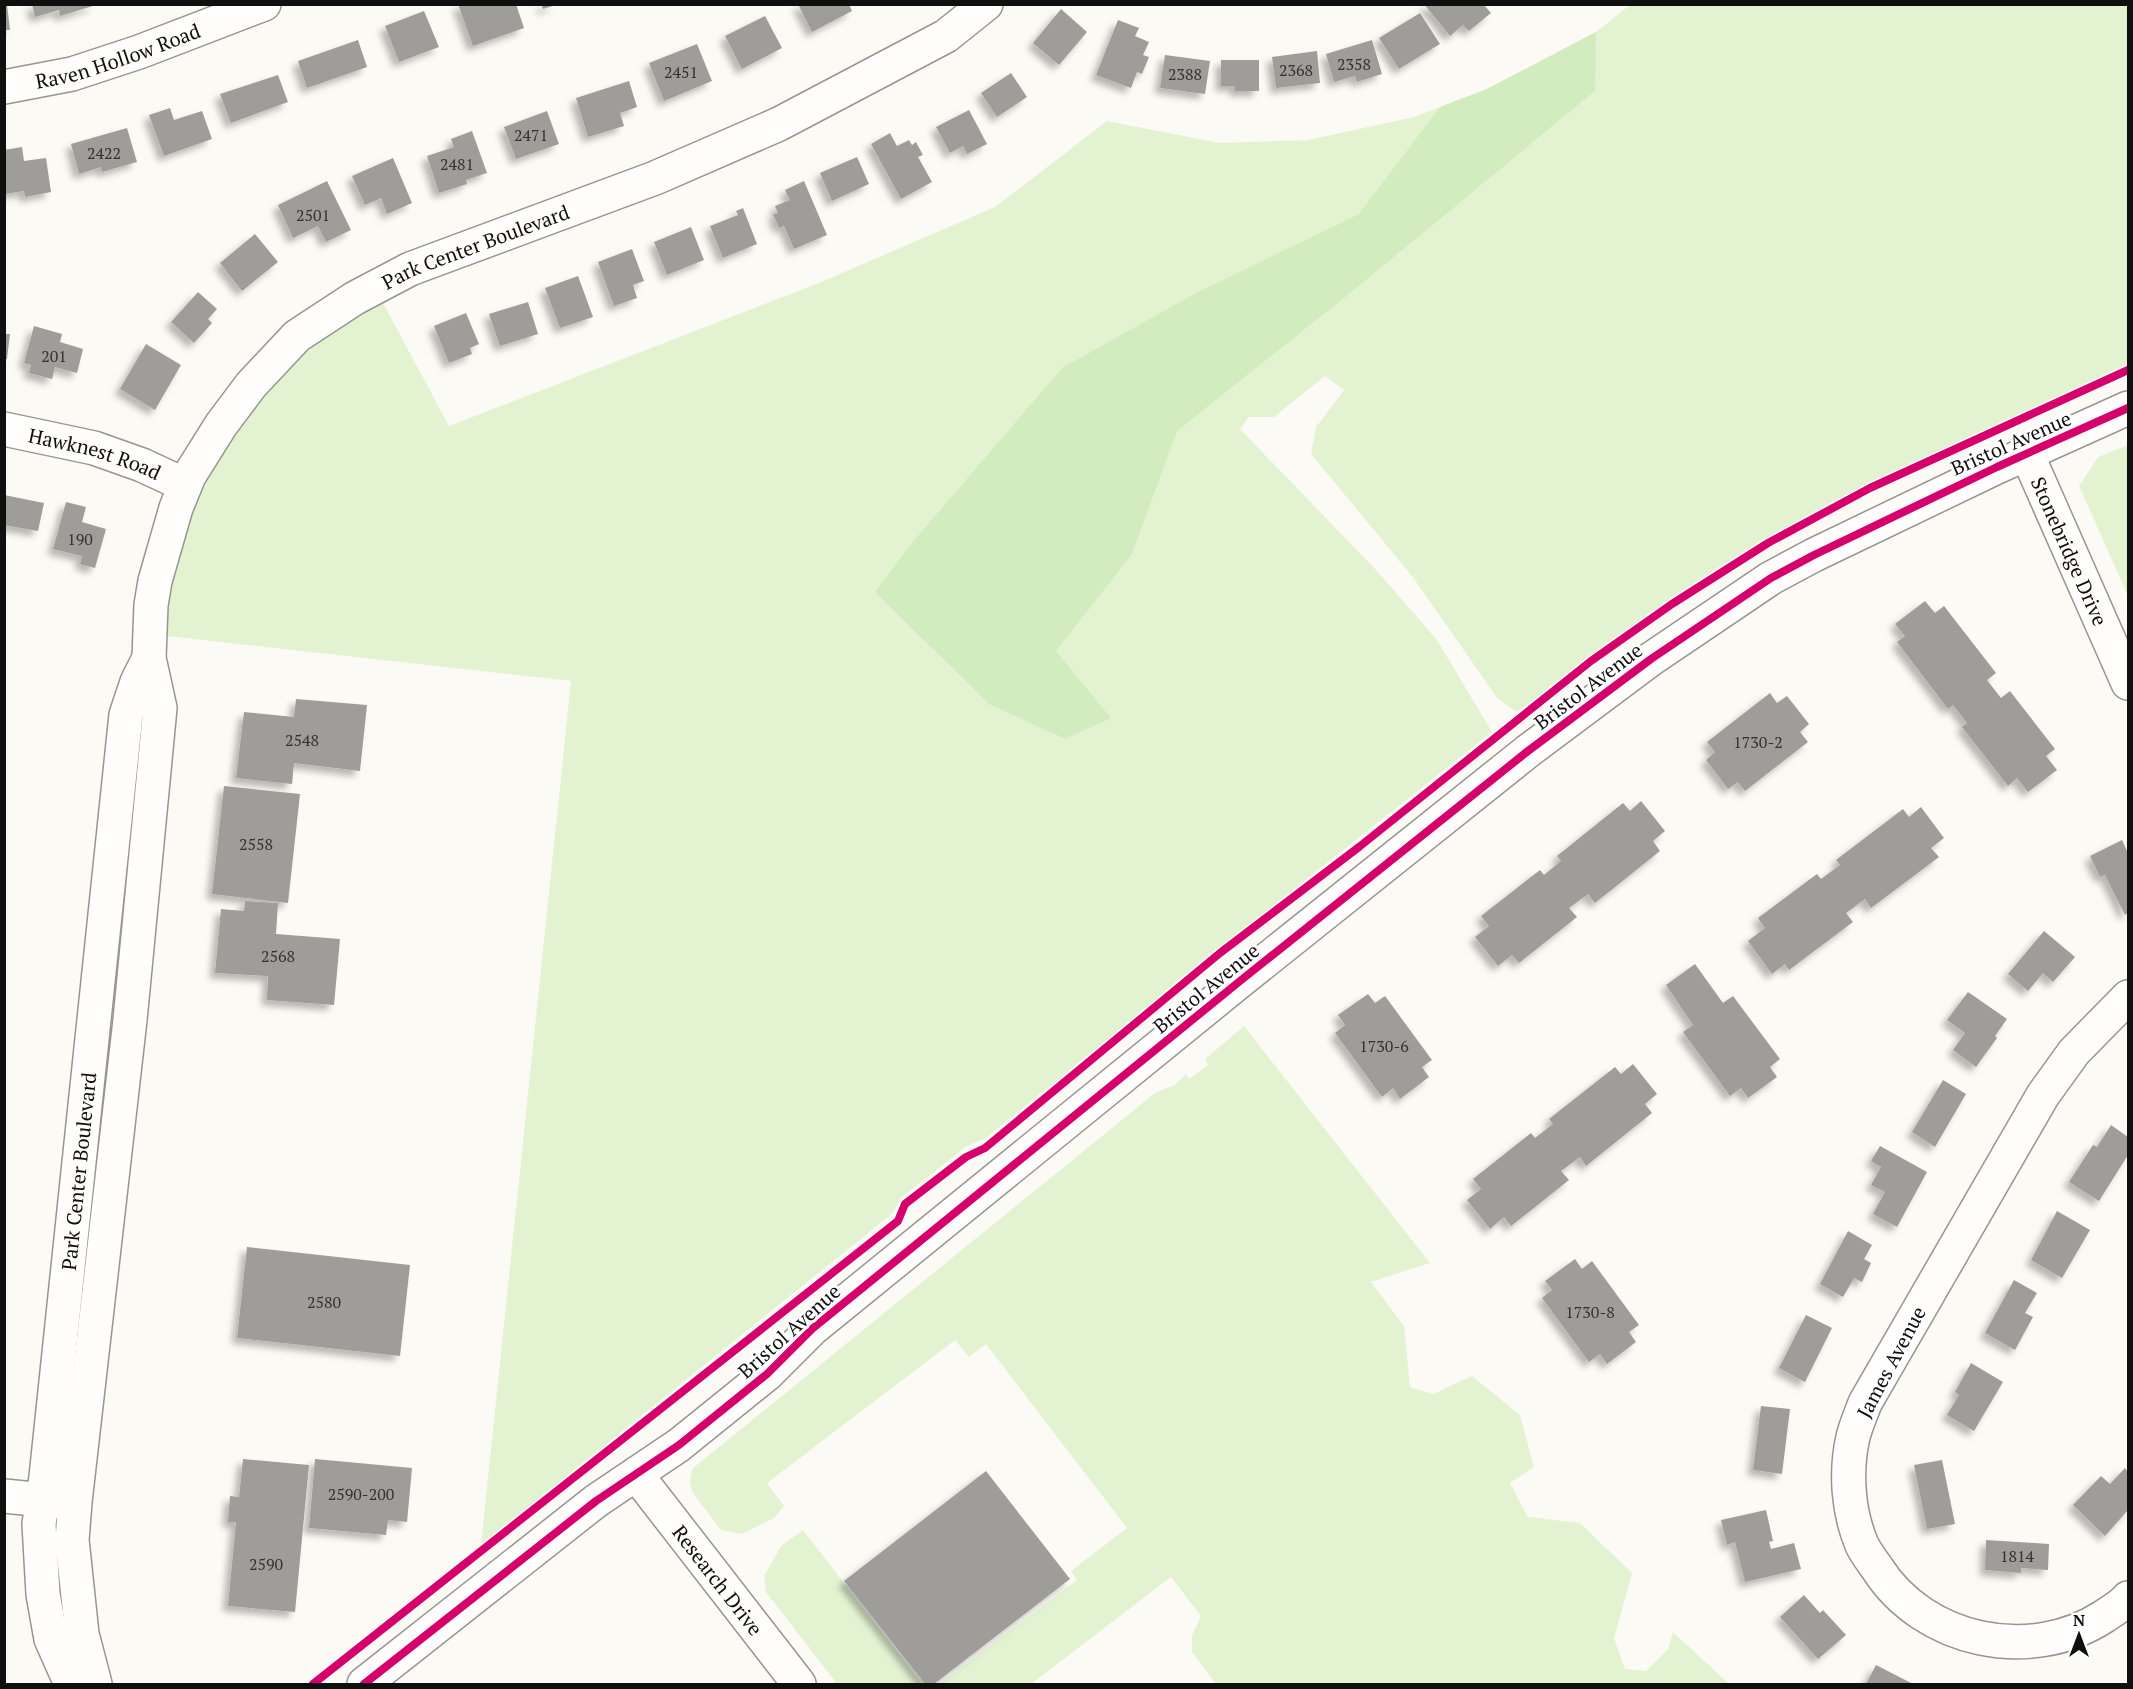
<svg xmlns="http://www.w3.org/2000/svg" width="2133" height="1689" font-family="'PT Serif',serif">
	<defs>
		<filter id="shadow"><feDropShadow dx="-5.5" dy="5.5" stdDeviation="3" flood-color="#0004"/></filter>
	</defs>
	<rect width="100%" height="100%" fill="#fcfaf4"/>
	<!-- green -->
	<path fill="#e3f3d2" d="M1630,5H2128V366L1832,504L1727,562L1609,642L1517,712L1498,699L1412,576L1311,454L1316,427L1344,390L1325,376L1274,417H1249L1240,429L1377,571L1437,640L1492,732L1221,947L986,1138L967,1146L901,1198L893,1213L481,1545L571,681L149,634L151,605L229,415L375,288L449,426L819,283L995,207L1107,121L1219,143L1308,140L1414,117L1487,89L1596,32Z
		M2128,445V596L2079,486L2098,457Z
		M1244,1026L1430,1263L1371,1282L1404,1326L1410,1387L1433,1394L1472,1376L1520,1415L1534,1467L1510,1483L1528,1517L1580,1523L1632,1573L1614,1638L1625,1669L1646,1671L1668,1649L1673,1632L1729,1684H1216L1192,1652V1636L1201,1616L1171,1577L1031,1684H940L1077,1580L1071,1571L1127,1528L986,1344L969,1357L955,1340L767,1483L784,1506L774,1518L742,1534L721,1530L692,1492L690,1481L692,1469L1155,1093L1175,1085L1186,1074L1189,1079L1208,1065L1205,1059Z
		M803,1530L922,1684H837L766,1592L764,1576L782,1545Z"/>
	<!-- forest -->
	<path fill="#d2ebbf" d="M1596,32L1595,91L1344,298L1177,431L1132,554L1056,651L1111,718L1065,739L989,704L875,592L911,544L1062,368L1196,293L1359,214L1440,107L1487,89Z"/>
	<!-- building -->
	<path fill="#9f9d99" filter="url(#shadow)" d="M4,4H7L10,30H4Z
		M32,4H96V5L60,16L59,10L35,17Z
		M458,4H516L524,28L473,46Z
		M541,4H555L556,5L543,9Z
		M798,4H849L852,11L812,32Z
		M1424,4H1483L1491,13L1469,31L1463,25L1450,36Z
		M1061,9L1087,32L1059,65L1033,43Z
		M424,11L439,47L399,62L385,26Z
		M1420,13L1440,44L1399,69L1379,38Z
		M765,16L782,48L742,69L725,36Z
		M1118,20L1139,28L1135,36L1149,42L1143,55L1149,57L1142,74L1137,72L1131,88L1096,75Z
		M358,40L367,67L307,88L298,61Z
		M1372,40L1382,74L1357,82L1355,76L1334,82L1326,54Z
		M697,44L712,81L664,101L649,63Z
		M1317,51L1320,83L1276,88L1272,57Z
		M1165,55L1210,61L1205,94L1160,88Z
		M1221,60H1259V91H1235V86H1221Z
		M1011,73L1027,97L997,117L981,93Z
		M278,75L288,102L231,123L220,94Z
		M629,81L637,107L620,113L624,126L588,137L576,98Z
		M170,108L174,120L202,111L212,139L164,156L149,115Z
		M969,110L987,144L967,154L963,146L950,153L936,127Z
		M547,111L559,144L516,159L504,127Z
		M127,128L137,162L102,172L101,167L79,174L71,144Z
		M472,131L487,173L466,180L467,184L439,193L427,156L454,147L451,139Z
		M890,133L897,146L909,140L912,145L916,142L923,155L918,157L932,182L901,199L871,144Z
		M22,147L24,161L46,158L51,192L25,197L24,191L4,194V150Z
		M857,157L869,184L832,201L820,173Z
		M393,158L412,203L387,214L381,198L365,205L352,176Z
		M327,181L351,230L326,242L318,226L293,238L278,205Z
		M804,181L827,235L794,249L784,226L779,228L773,214L778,213L775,206L790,200L785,190Z
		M743,208L757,244L723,258L710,226L738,215L736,211Z
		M691,227L704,260L667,275L654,242Z
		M255,234L278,262L242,291L220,263Z
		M632,249L644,281L633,285L637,298L614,306L598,262Z
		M578,276L593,317L560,328L545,288Z
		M198,292L217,309L208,319L212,323L194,343L171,322Z
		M528,302L538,334L500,346L489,314Z
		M466,313L479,344L470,348L472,354L449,363L434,326Z
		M34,326L62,334L60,342L83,349L77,373L55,367L52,379L29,373L31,365L24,363Z
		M4,334H10L7,359H4Z
		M146,344L181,365L155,410L120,389Z
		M4,495L44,503L38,531L4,525Z
		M66,502L86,507L82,522L106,529L95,568L80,564L82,556L53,549Z
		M1925,601L1935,613L1944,606L1996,673L1987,680L2001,698L2010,691L2055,749L2046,756L2057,770L2028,792L2017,778L2008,786L1962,727L1967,723L1953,705L1948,709L1897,642L1905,636L1895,624Z
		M1770,693L1777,703L1787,696L1809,724L1800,732L1808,742L1745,791L1738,782L1728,789L1706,760L1715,752L1707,742Z
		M296,699L367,705L360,771L294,763L292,784L236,778L244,712L294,717Z
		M224,786L300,794L288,903L212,894Z
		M1641,801L1665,831L1653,841L1660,851L1595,903L1588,894L1569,908L1577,917L1519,963L1512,955L1498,966L1475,937L1489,926L1481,916L1540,870L1544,875L1561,861L1557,856L1623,803L1630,811Z
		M1921,807L1944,838L1931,848L1939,857L1871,908L1865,899L1846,913L1853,922L1789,970L1785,964L1772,974L1748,941L1765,928L1758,918L1817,874L1821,879L1840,865L1836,860L1903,809L1909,817Z
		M2122,840L2128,853V913L2125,915L2105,875L2100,877L2090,856Z
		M245,901L278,903L276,934L340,939L334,1005L267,1000L268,976L215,973L221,909L244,911Z
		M2044,931L2075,957L2053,982L2043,973L2028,991L2008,974Z
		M1695,964L1723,1003L1733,996L1780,1059L1770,1067L1777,1077L1748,1098L1741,1088L1730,1096L1683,1032L1693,1025L1666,985Z
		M1968,992L2007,1019L1995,1036L1997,1038L1976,1067L1953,1050L1965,1033L1947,1020Z
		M1368,994L1375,1003L1385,996L1432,1060L1422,1067L1429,1077L1400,1099L1393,1088L1382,1097L1335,1033L1345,1025L1338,1015Z
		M1633,1064L1657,1094L1645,1104L1652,1113L1586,1166L1580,1157L1561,1171L1569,1180L1511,1226L1504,1217L1490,1229L1467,1200L1481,1189L1473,1179L1531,1133L1535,1138L1553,1124L1549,1119L1615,1067L1621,1074Z
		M1943,1080L1966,1094L1935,1147L1912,1132Z
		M2111,1125L2128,1137V1155L2099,1201L2069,1182L2093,1145L2097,1147Z
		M1880,1146L1927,1172L1897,1227L1873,1214L1885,1192L1871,1185L1881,1167L1871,1161Z
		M2057,1211L2090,1230L2062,1278L2031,1260Z
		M1848,1231L1872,1245L1864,1259L1871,1263L1862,1282L1854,1278L1843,1297L1820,1284Z
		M247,1247L410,1265L400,1356L237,1338Z
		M1575,1259L1582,1269L1592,1261L1639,1325L1629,1332L1636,1342L1607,1364L1600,1354L1589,1362L1542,1298L1552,1290L1545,1281Z
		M2014,1280L2037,1293L2025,1313L2033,1317L2015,1350L1985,1333Z
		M1806,1315L1832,1328L1805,1382L1779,1368Z
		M1971,1363L2003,1382L1974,1431L1947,1415L1959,1395L1955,1392Z
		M1761,1406L1790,1409L1782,1474L1753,1470Z
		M243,1459L309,1465L295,1612L228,1606L236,1522H228L230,1496L239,1497Z
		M315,1459L412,1468L407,1522L388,1520L386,1535L309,1528Z
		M1942,1460L1955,1524L1927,1529L1914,1465Z
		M2125,1468L2128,1472V1510L2105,1536L2073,1505L2101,1476L2110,1484Z
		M986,1471L1070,1579L934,1684H925L844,1581Z
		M1766,1510L1773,1541L1769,1542L1771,1549L1794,1543L1801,1569L1745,1582L1735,1542L1727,1545L1721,1520Z
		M1986,1540L2049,1544L2048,1570L2021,1568V1573L1985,1570Z
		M1804,1595L1820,1613L1823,1610L1846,1635L1818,1659L1780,1617Z
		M1876,1665L1913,1684H1866Z"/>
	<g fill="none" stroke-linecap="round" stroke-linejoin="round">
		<defs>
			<g id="minor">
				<path id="s1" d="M4,87L72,74L139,52L264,4"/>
				<path id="s2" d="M4,429L94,448L142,465L185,485"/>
				<path id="s3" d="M2027,454L2128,683"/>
				<path d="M2128,997L2074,1052L2043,1095L1865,1403C1861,1414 1856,1425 1853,1437C1845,1472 1848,1512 1862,1545C1866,1553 1872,1561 1877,1568C1924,1642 2030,1664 2103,1617C2112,1611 2121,1606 2128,1598"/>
				<path id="s4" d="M636,1474L799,1684"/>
				<path d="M4,1496L64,1502"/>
				<path id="s5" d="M71,1684L51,1639L43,1594L39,1524L46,1477L126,715L137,682L149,658"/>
				<path id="s6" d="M95,1684L82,1634L72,1540L75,1502L130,1020L160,708L149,658L151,605L155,581L176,508L189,476L221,425L251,385L297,336L355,298L410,269L655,178L779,124L946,36L986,4"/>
				<path d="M364,1684L596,1501L679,1445L767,1374L812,1329L1240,981L1528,751L1651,659L1771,578L1814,555L1997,467L2128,408"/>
			</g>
		</defs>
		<!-- minor casing -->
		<use href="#minor" stroke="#969592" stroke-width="36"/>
		<!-- minor -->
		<use href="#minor" stroke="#fffefd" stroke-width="33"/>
		<defs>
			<path id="cycleway" d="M313,1684L898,1221L905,1204L966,1157L985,1148L1220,953L1359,847L1591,661L1672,604L1768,543L1870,488L2128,370
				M364,1684L596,1501L679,1445L767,1374L812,1329L1240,981L1528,751L1651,659L1771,578L1814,555L1997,467L2128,408"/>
		</defs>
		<!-- cycleway casing -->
		<use href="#cycleway" stroke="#fff" stroke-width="11"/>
		<!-- cycleway -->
		<use href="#cycleway" stroke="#d6006c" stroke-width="8"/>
	</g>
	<g text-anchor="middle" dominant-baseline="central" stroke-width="6" stroke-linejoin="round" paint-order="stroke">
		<!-- number labels -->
		<g font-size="16" fill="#333232">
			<text x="1354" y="64">2358</text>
			<text x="1296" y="70">2368</text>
			<text x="681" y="72">2451</text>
			<text x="1185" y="74">2388</text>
			<text x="531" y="135">2471</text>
			<text x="104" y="153">2422</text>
			<text x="457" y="164">2481</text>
			<text x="313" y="215">2501</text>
			<text x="54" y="356">201</text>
			<text x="80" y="539">190</text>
			<text x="302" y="740">2548</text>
			<text x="1758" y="742">1730-2</text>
			<text x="256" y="844">2558</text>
			<text x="278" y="956">2568</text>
			<text x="1384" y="1046">1730-6</text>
			<text x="324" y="1302">2580</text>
			<text x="1590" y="1312">1730-8</text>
			<text x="361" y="1494">2590-200</text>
			<text x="2017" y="1556">1814</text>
			<text x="266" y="1564">2590</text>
		</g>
		<!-- street labels -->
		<g font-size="20" fill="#0f0f0f" stroke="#fff">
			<text stroke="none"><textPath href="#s1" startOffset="118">Raven Hollow Road</textPath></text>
			<text stroke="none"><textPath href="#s6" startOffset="1600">Park Center Boulevard</textPath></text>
			<text transform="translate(2011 443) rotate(-24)">Bristol Avenue</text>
			<text stroke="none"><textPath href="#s2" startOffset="94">Hawknest Road</textPath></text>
			<text stroke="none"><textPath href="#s3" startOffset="106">Stonebridge Drive</textPath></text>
			<text transform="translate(1588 686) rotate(-37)">Bristol Avenue</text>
			<text transform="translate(1206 988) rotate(-39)">Bristol Avenue</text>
			<text stroke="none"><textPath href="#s5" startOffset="520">Park Center Boulevard</textPath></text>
			<text transform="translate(789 1331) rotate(-42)">Bristol Avenue</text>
			<text transform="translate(1891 1362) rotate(-62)">James Avenue</text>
			<text stroke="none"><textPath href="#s4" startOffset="134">Research Drive</textPath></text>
		</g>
	</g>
	<!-- border -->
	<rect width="2133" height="1689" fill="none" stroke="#0f0f0f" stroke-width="12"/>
	<!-- north arrow -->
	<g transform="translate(2079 1635)" stroke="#ffffff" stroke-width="4.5" paint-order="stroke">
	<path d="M0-4.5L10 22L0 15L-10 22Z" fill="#0f0f0f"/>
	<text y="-9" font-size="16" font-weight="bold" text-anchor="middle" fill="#0f0f0f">N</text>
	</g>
</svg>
